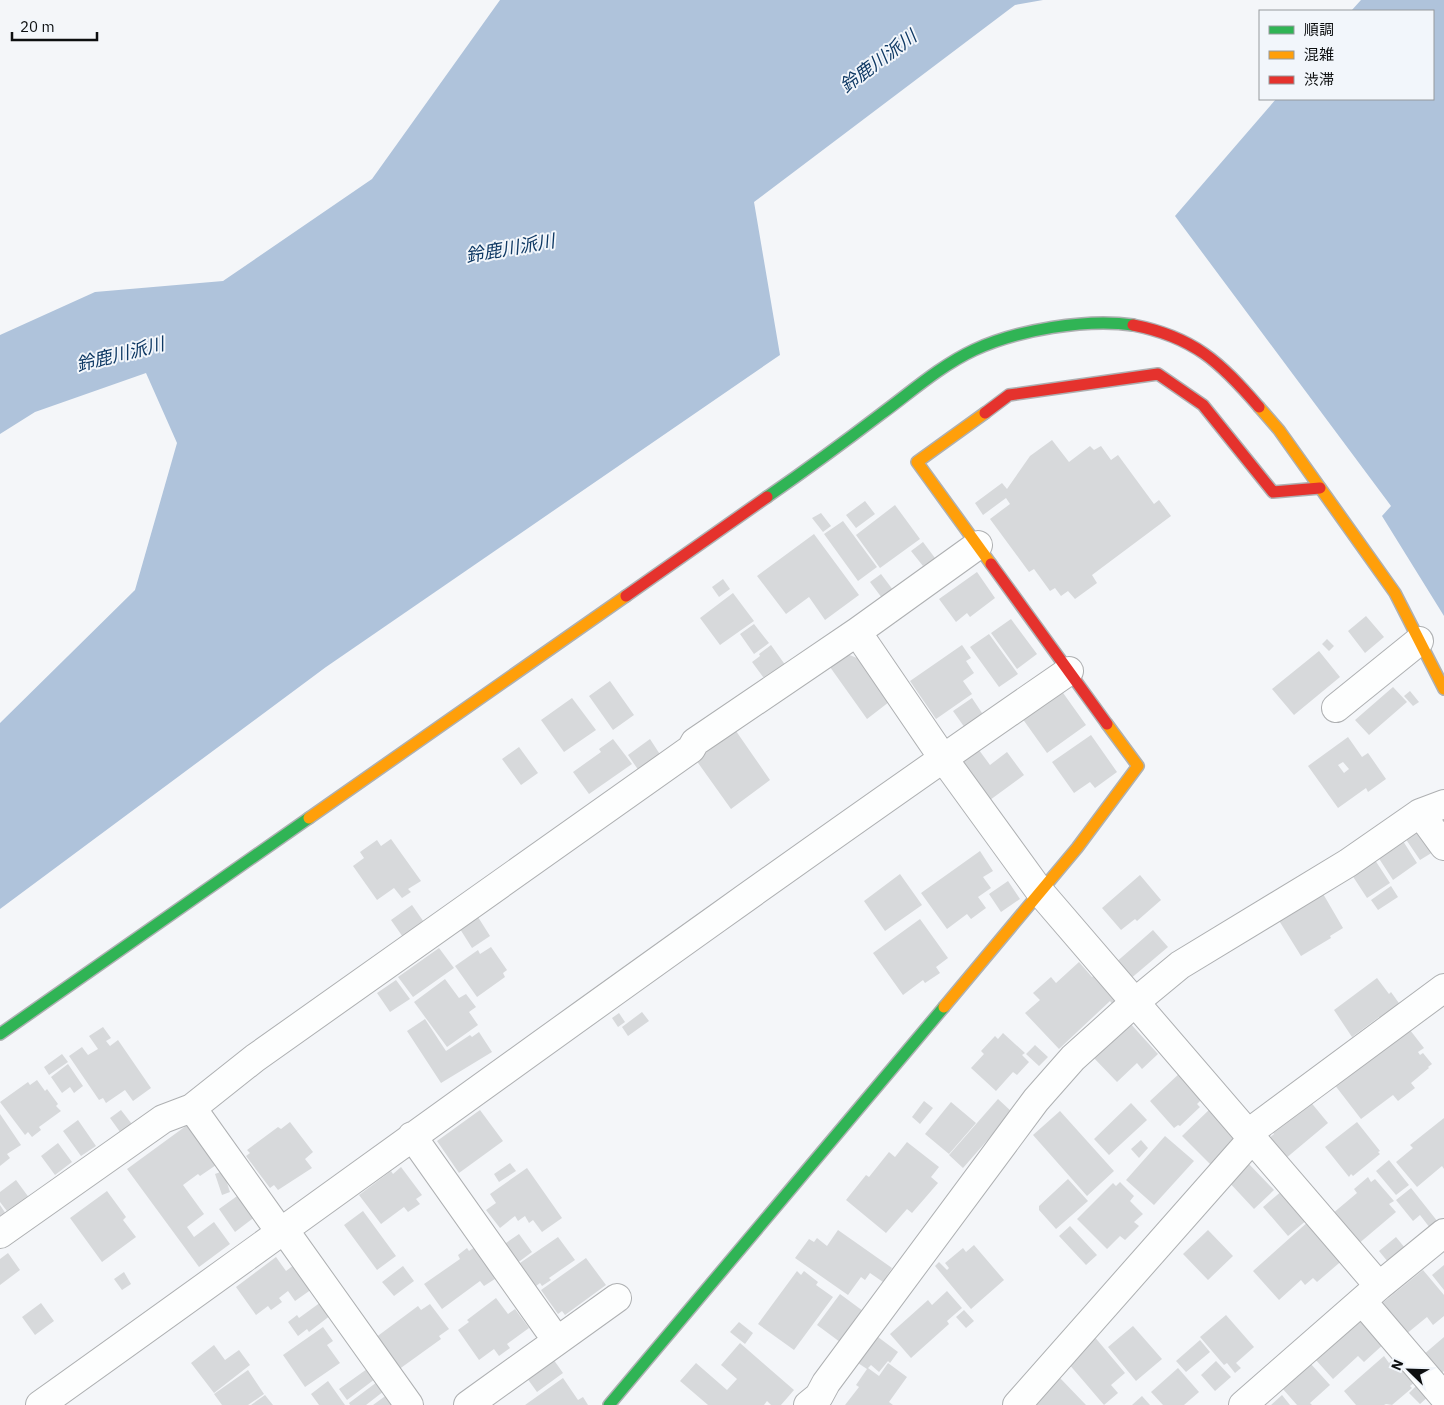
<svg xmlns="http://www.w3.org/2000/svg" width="1444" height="1405" font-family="'IBM Plex Sans','Noto Sans JP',sans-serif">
	<rect width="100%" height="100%" fill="#f4f6f9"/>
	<!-- water -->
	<path fill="#afc3db" d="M500,0H1043L1015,5L754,202L780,355L326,667L0,909V723L135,590L177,443L146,373L35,412L0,434V335L95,292L223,281L372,179Z
		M1361,0H1444V616L1382,516L1391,506L1175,216L1276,99H1433V11H1351Z"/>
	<!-- building -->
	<path fill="#d7d9db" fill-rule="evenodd" d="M1052,440L1069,462L1090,446L1094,450L1101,446L1111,460L1118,455L1154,504L1159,500L1171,516L1092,575L1097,583L1075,599L1068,591L1061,596L1055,588L1050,591L1034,569L1029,572L990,519L1010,504L1006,498L983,515L975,503L1002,483L1007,489L1030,456Z
		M865,501L875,514L856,528L846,515Z
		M895,505L920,539L880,568L856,535Z
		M821,513L831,526L823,532L812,518Z
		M843,521L877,567L858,581L824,534Z
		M814,534L859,595L825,620L809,597L786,614L757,576Z
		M923,542L935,558L923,566L911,551Z
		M977,572L995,598L970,617L967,613L956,622L939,599Z
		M881,574L893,590L882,598L870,582Z
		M723,579L730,589L719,597L712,587Z
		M733,593L754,621L720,645L700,618Z
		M1366,616L1384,637L1365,653L1348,631Z
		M1011,619L1037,654L1017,669L991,633Z
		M754,624L769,643L754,654L740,634Z
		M989,634L1018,674L999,687L970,647Z
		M1327,639L1334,646L1329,651L1322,644Z
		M771,645L786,666L766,681L752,662L760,656L759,654Z
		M962,645L971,658L966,661L974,673L963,681L972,694L936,719L910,681Z
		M1319,651L1340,677L1294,715L1272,689Z
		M847,654L857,658L889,702L867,719L830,667Z
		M610,681L634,715L613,730L589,696Z
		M1393,687L1407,702L1369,735L1355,720Z
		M1061,690L1086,725L1047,753L1022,718Z
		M1410,691L1419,702L1413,706L1404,696Z
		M572,698L596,730L564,752L541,720Z
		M972,698L984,716L965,728L953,711Z
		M736,731L770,780L731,809L696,760Z
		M1091,735L1117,772L1095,788L1090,782L1074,793L1052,762Z
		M1348,737L1362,757L1368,753L1386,779L1368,792L1366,788L1338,808L1308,766ZM1343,762L1349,769L1344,773L1338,765Z
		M613,739L632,764L589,794L573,772L601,752L599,749Z
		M650,739L661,756L639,771L628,755Z
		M519,747L538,773L521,785L502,759Z
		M979,750L990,765L1007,752L1024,775L990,800L962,762Z
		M1418,829L1433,852L1420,860L1405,838Z
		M391,839L421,881L408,889L411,892L402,898L394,888L377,900L353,866L364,858L360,852L377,840L381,846Z
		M1403,841L1417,863L1393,880L1378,857Z
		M980,851L993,871L983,877L991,888L978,897L986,908L971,919L967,914L947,929L921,893Z
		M1373,857L1390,883L1367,898L1350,872Z
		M900,874L922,905L885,931L864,901Z
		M1140,875L1161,900L1137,921L1135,919L1121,930L1102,908Z
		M1008,881L1020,899L1001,912L989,894Z
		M1391,886L1398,897L1378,910L1371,900Z
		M1322,892L1343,928L1330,936L1331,938L1301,956L1278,919Z
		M412,905L426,925L405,940L391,920Z
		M478,917L490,936L472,948L460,929Z
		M920,919L948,958L936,967L940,973L925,983L923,980L903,995L873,953Z
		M1153,930L1168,947L1129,980L1114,964Z
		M491,947L507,970L503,973L505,977L477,997L455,966L478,950L480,954Z
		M439,948L454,968L413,997L398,977Z
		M1079,962L1092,977L1095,975L1119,1000L1113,1005L1110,1001L1059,1049L1025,1013L1040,1000L1033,993L1051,977L1056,983Z
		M1377,978L1389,994L1391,992L1401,1006L1382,1020L1379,1017L1352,1037L1334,1010Z
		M445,979L459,998L466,994L476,1007L469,1012L478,1025L447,1047L414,1002Z
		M396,980L410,999L390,1012L377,993Z
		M642,1012L649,1021L628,1036L622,1027Z
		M619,1013L625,1022L618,1027L612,1018Z
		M425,1019L446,1051L470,1035L472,1037L479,1032L492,1052L441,1083L407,1031Z
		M1129,1022L1158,1054L1142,1069L1137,1063L1117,1082L1092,1056Z
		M103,1027L111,1038L106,1041L110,1046L118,1040L151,1088L133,1101L125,1090L106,1103L103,1098L99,1100L69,1056L82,1047L88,1055L98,1049L89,1036Z
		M1410,1030L1424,1048L1418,1052L1420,1055L1423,1053L1432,1064L1428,1067L1429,1068L1411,1083L1415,1088L1398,1101L1393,1095L1361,1119L1334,1084Z
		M1003,1033L1025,1053L1022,1055L1029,1062L1017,1075L1013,1072L996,1091L971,1068L984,1054L981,1051L995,1036L998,1039Z
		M1035,1045L1048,1057L1039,1066L1026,1054Z
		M62,1054L68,1062L49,1075L44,1067Z
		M68,1064L83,1086L74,1093L70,1087L62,1093L51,1077Z
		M1181,1072L1204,1097L1197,1104L1200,1107L1180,1126L1178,1125L1174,1128L1150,1101Z
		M37,1080L45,1091L47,1089L58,1104L56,1106L61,1111L39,1127L41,1130L32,1137L28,1132L25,1135L0,1102L28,1082L30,1085Z
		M998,1099L1012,1112L963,1168L949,1155Z
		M1309,1100L1328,1123L1285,1159L1268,1139L1274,1134L1272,1131Z
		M924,1101L933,1108L920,1124L912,1117Z
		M951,1102L976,1123L949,1154L925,1134Z
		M1131,1103L1147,1120L1109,1155L1094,1139Z
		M1211,1108L1237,1139L1211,1165L1182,1136Z
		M121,1110L135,1128L123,1136L110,1118Z
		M480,1110L503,1141L459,1173L437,1141Z
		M1060,1111L1114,1171L1087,1196L1033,1135Z
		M0,1114L21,1145L7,1154L10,1158L0,1166Z
		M1444,1118V1169L1442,1166L1417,1187L1396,1162L1413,1148L1410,1145Z
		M78,1120L96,1146L81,1156L63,1131Z
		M290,1122L313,1152L305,1159L312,1168L278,1190L274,1185L270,1188L246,1156L250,1153L247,1150L278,1127L281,1129Z
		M1357,1122L1380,1151L1378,1152L1380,1154L1353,1176L1351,1174L1349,1177L1325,1147Z
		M190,1123L219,1163L200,1176L198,1174L183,1185L204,1214L187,1227L194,1237L214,1222L230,1244L199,1267L127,1169Z
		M1165,1136L1194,1161L1154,1205L1126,1180Z
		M1141,1140L1148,1148L1139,1158L1131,1149Z
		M907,1142L939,1167L931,1177L938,1183L912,1213L907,1209L886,1233L846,1200L866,1175L869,1177L889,1152L895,1157Z
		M58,1143L72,1162L55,1175L41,1156Z
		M1389,1160L1409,1185L1396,1195L1376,1171Z
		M1247,1162L1274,1190L1254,1209L1227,1180Z
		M510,1163L516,1171L499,1182L494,1174Z
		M401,1167L422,1195L416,1199L420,1204L408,1212L404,1207L381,1224L359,1195L391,1171L393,1174Z
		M527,1168L562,1218L542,1232L533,1220L529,1223L525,1216L518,1221L515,1216L500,1228L486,1210L496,1203L490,1194Z
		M223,1171L230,1192L222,1195L215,1174Z
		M1368,1177L1371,1182L1375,1179L1394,1201L1389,1204L1396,1212L1357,1245L1332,1214L1357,1193L1354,1189Z
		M1068,1179L1088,1201L1056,1229L1039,1210V1206Z
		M16,1180L30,1199L10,1215L0,1202V1192Z
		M1120,1182L1134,1196L1130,1201L1143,1214L1134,1222L1139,1226L1125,1240L1120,1236L1107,1249L1077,1219L1113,1183L1116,1186Z
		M1411,1188L1438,1222L1430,1228L1420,1215L1413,1221L1396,1200Z
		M1283,1190L1308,1219L1288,1236L1263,1207Z
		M107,1191L126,1217L123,1220L136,1237L102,1262L70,1218Z
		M240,1194L256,1216L235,1232L219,1209Z
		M0,1205L6,1214L0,1218Z
		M363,1211L396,1256L377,1270L344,1225Z
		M1310,1220L1345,1258L1317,1282L1313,1278L1305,1285L1301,1280L1279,1300L1253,1271Z
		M1070,1226L1097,1255L1086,1265L1059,1236Z
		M838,1230L892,1268L883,1282L870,1273L865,1280L861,1277L848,1295L795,1258L809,1239L814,1242L817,1238L827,1246Z
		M1208,1230L1233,1256L1208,1280L1183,1254Z
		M519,1234L532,1252L516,1264L503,1245Z
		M558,1237L575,1260L549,1278L551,1280L542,1286L540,1283L536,1286L520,1263Z
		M1396,1237L1405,1248L1388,1262L1379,1251Z
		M974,1245L1004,1280L971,1309L935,1266L939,1262L947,1270L949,1268L945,1263L963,1248L966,1252Z
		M475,1247L498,1277L484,1286L480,1281L442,1309L424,1284L460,1259L458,1255L467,1248L469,1251Z
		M8,1253L20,1270L0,1285V1259Z
		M276,1257L286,1271L294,1265L312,1289L295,1301L288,1291L279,1298L282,1302L271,1310L268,1306L256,1315L236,1287Z
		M586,1258L606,1285L565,1315L562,1311L558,1314L541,1290Z
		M1444,1265V1290L1432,1275Z
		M403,1266L414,1281L394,1296L382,1282Z
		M1423,1270L1444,1295V1316L1433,1325L1427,1317L1405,1335L1380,1305Z
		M797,1271L801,1275L804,1271L818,1282L816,1285L833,1297L794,1350L758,1324Z
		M124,1272L131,1284L122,1290L114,1279Z
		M947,1291L962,1308L947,1321L949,1324L911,1358L890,1334L928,1300L932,1305Z
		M840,1294L863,1311L840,1342L817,1325Z
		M496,1298L508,1314L515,1309L529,1328L507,1344L510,1348L499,1356L494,1349L479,1360L458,1330L469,1322L467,1320Z
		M321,1302L331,1315L309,1332L307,1329L298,1336L288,1322L297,1315L299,1318Z
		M41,1303L54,1321L35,1335L22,1317Z
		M430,1304L449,1329L439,1336L441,1339L398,1370L375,1338L418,1306L421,1310Z
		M964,1310L974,1321L966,1328L956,1317Z
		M1226,1315L1254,1347L1236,1363L1241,1368L1235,1373L1227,1363L1224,1365L1200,1337Z
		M1360,1318L1386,1342L1364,1362L1358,1356L1333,1379L1315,1359Z
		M739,1322L753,1333L745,1344L730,1332Z
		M1133,1326L1162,1359L1136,1381L1108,1347Z
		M323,1327L333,1341L327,1345L340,1363L305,1387L283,1355Z
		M1093,1335L1125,1373L1111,1385L1118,1393L1104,1405L1068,1363L1086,1349L1082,1345Z
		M878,1337L898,1352L890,1363L888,1361L879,1372L871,1365L868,1368L879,1376L888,1363L907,1377L889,1402L893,1405H845L859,1387L856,1385L867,1369L858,1363Z
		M1444,1337V1371L1440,1375L1423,1355Z
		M1200,1340L1210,1352L1186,1372L1176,1361Z
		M740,1343L794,1390L781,1405H771L767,1401L764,1405H708L680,1381L696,1363L727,1390L737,1379L721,1365Z
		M214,1345L225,1360L239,1350L250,1365L214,1393L191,1363Z
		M551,1356L563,1373L537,1392L524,1374Z
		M1384,1356L1389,1363L1394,1359L1415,1382L1410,1386L1412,1388L1392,1405L1386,1404L1384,1405H1356L1344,1391Z
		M1216,1361L1231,1377L1215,1391L1201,1375Z
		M1310,1363L1330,1385L1310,1403L1312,1405H1297L1282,1388Z
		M1178,1368L1199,1392L1184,1405H1163L1151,1392Z
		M367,1369L375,1379L347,1400L339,1389Z
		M248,1370L264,1394L248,1405H222L214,1394Z
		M563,1378L578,1400L583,1397L588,1405H525Z
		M1060,1378L1086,1405H1032Z
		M328,1381L345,1405H319L311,1394Z
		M377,1382L384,1391L366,1405H350L349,1403Z
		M1419,1383L1430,1395L1420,1404L1409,1393Z
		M388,1394L396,1405H373Z
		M265,1395L273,1405H251Z
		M1282,1395L1290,1405H1271Z
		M1142,1396L1150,1405H1132Z"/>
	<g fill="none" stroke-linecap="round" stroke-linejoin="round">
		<defs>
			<path id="street" d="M857,632L943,758L1041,893L1379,1286
				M1336,708L1419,641
				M1420,813L1444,846
				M192,1108L281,1233
				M1247,1134L1444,988
				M412,1136L557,1341
				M285,1231L409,1405
				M0,1234L163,1119L192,1108L255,1058L691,749L695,742L857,632L978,545
				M1362,1301L1444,1397
				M40,1405C383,1160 722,910 1069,671
				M468,1405L617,1298
				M808,1405L819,1396L826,1383L1036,1100L1073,1058L1134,1003L1180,965L1348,863L1420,813L1444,804
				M1017,1405L1252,1139
				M1243,1405L1379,1286L1444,1233"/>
			<path id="fast" d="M767,497C806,470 843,443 881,414C911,392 940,366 974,350C1017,330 1087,318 1133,325
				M0,1034L309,818
				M609,1405L944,1007"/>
			<path id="slow" d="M1259,407L1279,430L1395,593L1444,689
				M985,413L917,462L991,564
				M309,818L626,596
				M944,1007L1077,848L1138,766L1107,724"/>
			<path id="jam" d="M1133,325C1194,337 1220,362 1259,407
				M985,413L1009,395L1158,374L1203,405L1273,492L1320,488
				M991,564L1107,724
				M626,596L767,497"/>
		</defs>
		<!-- street casing -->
		<use href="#street" stroke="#aeb0b2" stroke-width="30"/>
		<!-- fast casing -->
		<use href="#fast" stroke="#aeb0b2" stroke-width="14"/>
		<!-- slow casing -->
		<use href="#slow" stroke="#aeb0b2" stroke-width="14"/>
		<!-- jam casing -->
		<use href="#jam" stroke="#aeb0b2" stroke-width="14"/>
		<!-- street -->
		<use href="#street" stroke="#fdfefe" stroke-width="28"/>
		<!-- fast -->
		<use href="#fast" stroke="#30b455" stroke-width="11"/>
		<!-- slow -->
		<use href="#slow" stroke="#ff9f0a" stroke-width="11"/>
		<!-- jam -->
		<use href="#jam" stroke="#e5322d" stroke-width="11"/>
	</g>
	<g text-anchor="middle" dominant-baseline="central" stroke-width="4" stroke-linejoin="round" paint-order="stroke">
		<!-- water labels -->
		<g font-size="18" font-style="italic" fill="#0f3964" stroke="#f2f6fb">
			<text transform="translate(878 61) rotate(-37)">鈴鹿川派川</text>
			<text transform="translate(510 248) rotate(-10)">鈴鹿川派川</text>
			<text transform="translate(120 354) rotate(-14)">鈴鹿川派川</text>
		</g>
	</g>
	<!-- legend -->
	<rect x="1259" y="10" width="175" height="90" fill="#f2f6fb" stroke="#969a9d"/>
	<rect x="1269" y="26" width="25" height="8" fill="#30b455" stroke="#969a9d"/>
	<text x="1304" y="35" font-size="15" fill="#0d0f10">順調</text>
	<rect x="1269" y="51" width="25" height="8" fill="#ff9f0a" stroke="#969a9d"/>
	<text x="1304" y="60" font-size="15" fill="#0d0f10">混雑</text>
	<rect x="1269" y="76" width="25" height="8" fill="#e5322d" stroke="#969a9d"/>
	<text x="1304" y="85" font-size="15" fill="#0d0f10">渋滞</text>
	<!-- north arrow -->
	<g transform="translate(1409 1370) rotate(293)" stroke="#f2f6fb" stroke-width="4" paint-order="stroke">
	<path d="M0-4L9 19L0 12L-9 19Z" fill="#0d0f10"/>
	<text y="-8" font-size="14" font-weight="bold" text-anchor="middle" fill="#0d0f10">N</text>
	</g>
	<!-- scale -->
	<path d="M12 32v8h85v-8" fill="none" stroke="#0d0f10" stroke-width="2.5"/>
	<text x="20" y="32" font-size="15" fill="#0d0f10" stroke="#f2f6fb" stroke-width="4" paint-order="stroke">20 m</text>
</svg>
